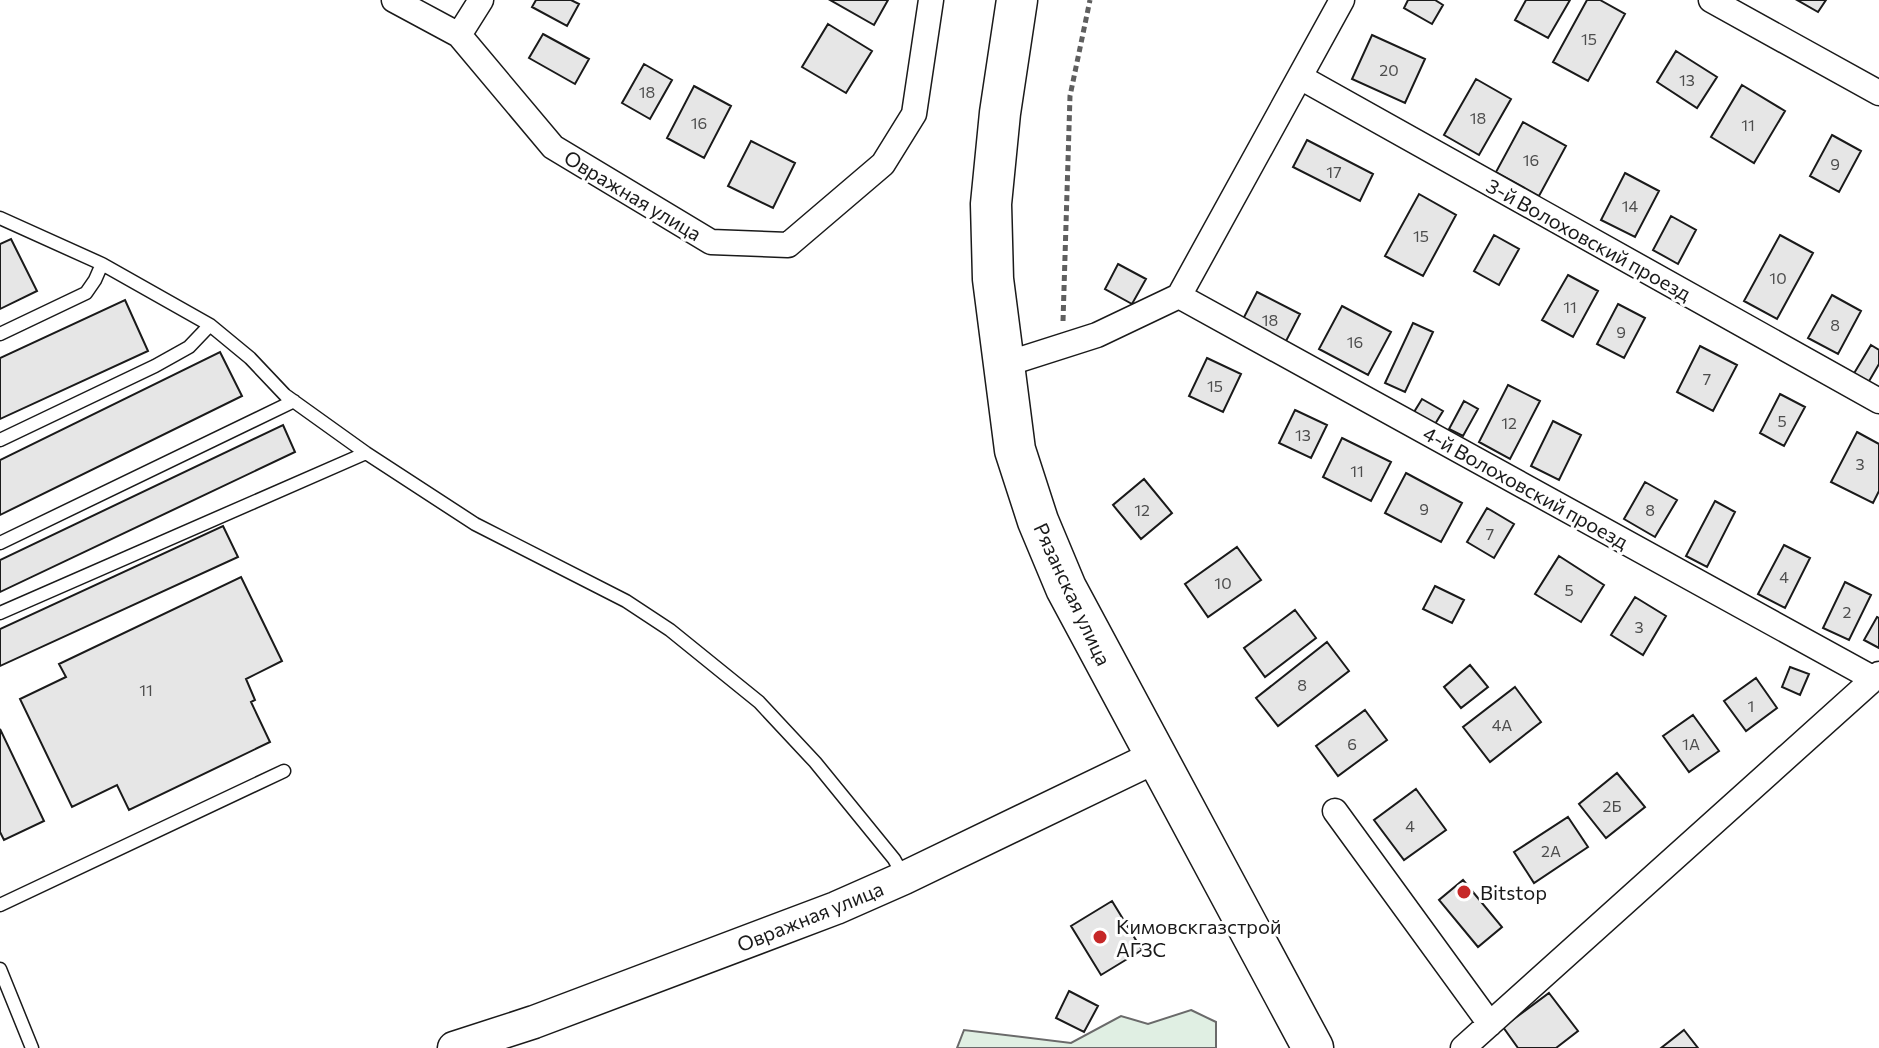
<svg xmlns="http://www.w3.org/2000/svg" width="1879" height="1048" font-family="Commissioner,sans-serif">
	<rect width="100%" height="100%" fill="#fff"/>
	<!-- green -->
	<path fill="#e0efe3" stroke="#6a6a6a" stroke-width="2" d="M1191,1010L1216,1022V1048H957L964,1030L1071,1043L1121,1016L1148,1024Z"/>
	<!-- building -->
	<path fill="#e6e6e6" stroke="#1a1a1a" stroke-width="2" d="M536,0H571L579,4L567,26L532,7Z
		M830,0H888L874,25Z
		M1408,0H1435L1443,5L1432,24L1404,8Z
		M1526,0H1570L1548,38L1515,20Z
		M1587,0H1600L1625,14L1588,81L1553,62Z
		M1797,0H1826L1818,12Z
		M828,24L872,51L846,93L802,67Z
		M543,34L589,59L575,84L529,58Z
		M1372,35L1425,59L1405,103L1352,79Z
		M1676,51L1717,77L1697,108L1657,82Z
		M644,64L672,80L650,119L622,103Z
		M1476,79L1511,99L1479,155L1444,135Z
		M1742,85L1785,111L1754,163L1711,137Z
		M694,86L731,106L704,158L667,138Z
		M1523,122L1566,146L1539,196L1496,172Z
		M1832,135L1861,151L1839,192L1810,176Z
		M1307,140L1373,174L1360,201L1293,167Z
		M751,141L795,163L773,208L728,186Z
		M1625,173L1659,191L1635,237L1601,220Z
		M1419,194L1456,215L1423,276L1385,256Z
		M1671,216L1696,230L1678,264L1653,250Z
		M1494,235L1519,249L1499,285L1474,271Z
		M1780,235L1813,253L1777,319L1744,301Z
		M11,239L37,291L0,309V244Z
		M1118,264L1146,279L1132,304L1105,289Z
		M1568,275L1598,291L1573,337L1542,320Z
		M1257,292L1300,314L1284,345L1241,323Z
		M1832,295L1861,311L1838,354L1808,338Z
		M125,300L148,351L0,419V358Z
		M1618,304L1645,318L1624,358L1597,344Z
		M1342,306L1391,332L1368,375L1319,349Z
		M1413,323L1433,332L1405,392L1385,383Z
		M1871,345L1879,350V364L1868,383L1853,375Z
		M1700,346L1737,365L1713,411L1677,392Z
		M220,352L242,396L0,515V460Z
		M1207,358L1241,374L1223,412L1189,396Z
		M1508,385L1540,401L1510,459L1479,442Z
		M1780,394L1805,407L1784,446L1760,433Z
		M1422,399L1443,411L1432,429L1411,417Z
		M1464,401L1478,409L1463,436L1449,429Z
		M1295,410L1327,425L1311,458L1279,443Z
		M1553,421L1581,435L1559,480L1531,466Z
		M283,425L295,452L0,592V560Z
		M1857,432L1879,444V491L1873,503L1831,482Z
		M1342,438L1391,462L1371,501L1323,477Z
		M1406,473L1462,503L1441,542L1385,513Z
		M1144,479L1172,513L1141,539L1113,505Z
		M1645,482L1677,500L1655,537L1624,519Z
		M1715,501L1735,512L1707,567L1686,556Z
		M1487,508L1514,524L1494,558L1467,542Z
		M223,526L238,557L0,666V629Z
		M1784,545L1810,558L1785,608L1758,594Z
		M1237,547L1261,580L1208,617L1185,584Z
		M1559,556L1604,585L1581,622L1535,594Z
		M241,577L282,661L246,679L255,700L251,702L270,742L129,810L117,785L72,807L20,699L66,677L59,664Z
		M1845,582L1871,595L1849,640L1823,628Z
		M1435,586L1464,600L1452,623L1423,609Z
		M1635,597L1666,616L1643,655L1611,635Z
		M1295,610L1316,638L1265,677L1244,648Z
		M1877,617L1879,618V648L1864,640Z
		M1327,642L1349,671L1278,726L1256,698Z
		M1470,665L1488,687L1461,708L1444,687Z
		M1790,667L1809,674L1800,695L1782,687Z
		M1756,678L1777,708L1746,731L1724,701Z
		M1515,687L1541,722L1490,762L1463,727Z
		M1365,710L1387,740L1338,776L1316,746Z
		M1693,715L1719,751L1689,772L1663,736Z
		M0,729L44,821L4,840L0,832Z
		M1617,773L1645,807L1606,838L1579,804Z
		M1416,789L1446,830L1404,860L1374,820Z
		M1568,817L1588,847L1534,883L1514,852Z
		M1463,880L1502,927L1478,947L1439,900Z
		M1112,901L1142,950L1101,975L1071,926Z
		M1069,991L1098,1006L1084,1032L1056,1018Z
		M1549,993L1578,1031L1556,1048H1518L1503,1027Z
		M1684,1030L1698,1048H1661Z"/>
	<g fill="none" stroke-linecap="round" stroke-linejoin="round">
		<defs>
			<path id="service" d="M0,218L102,264L210,325L250,358L285,395L366,453L475,524L626,601L670,630L759,702L815,762L894,859L903,875
				M0,334L86,293L95,280L102,264
				M0,440L155,366L189,347L210,325
				M0,543L294,401
				M0,613L366,453
				M0,905L284,771
				M0,969L32,1048"/>
			<path id="minor" d="M394,0L459,35L553,147L711,242L788,245L883,164L914,114L931,0
				M1711,0L1879,93
				M459,35L481,0
				M1300,77L1879,401
				M1179,296L1874,679
				M1003,365L1097,335L1179,296L1342,0
				M1335,811L1490,1024
				M1463,1048L1879,674"/>
			<path id="tertiary" d="M454,1048L534,1022L836,908L904,878L1155,757"/>
			<path id="primary" d="M1017,0L1000,113L991,204L993,279L1015,450L1038,521L1066,588L1313,1048"/>
		</defs>
		<!-- service casing -->
		<use href="#service" stroke="#1a1a1a" stroke-width="15"/>
		<!-- minor casing -->
		<use href="#minor" stroke="#1a1a1a" stroke-width="27"/>
		<!-- tertiary casing -->
		<use href="#tertiary" stroke="#1a1a1a" stroke-width="35"/>
		<!-- primary casing -->
		<use href="#primary" stroke="#1a1a1a" stroke-width="43"/>
		<!-- path -->
		<path stroke="#5f5f5f" stroke-width="5" stroke-dasharray="6 4" stroke-linecap="butt" d="M1063,321L1070,96L1090,0"/>
		<!-- service -->
		<use href="#service" stroke="#fff" stroke-width="12"/>
		<!-- minor -->
		<use href="#minor" stroke="#fff" stroke-width="24"/>
		<!-- tertiary -->
		<use href="#tertiary" stroke="#fff" stroke-width="32"/>
		<!-- primary -->
		<use href="#primary" stroke="#fff" stroke-width="40"/>
	</g>
	<!-- markers -->
	<g fill="#c62828" stroke="#fff" stroke-width="3">
		<circle cx="1464" cy="892" r="8"/>
		<circle cx="1100" cy="937" r="8"/>
	</g>
	<g text-anchor="middle" dominant-baseline="central" stroke-width="6" stroke-linejoin="round" paint-order="stroke">
		<!-- number labels -->
		<g font-size="16" fill="#4d4d4d">
			<text x="1589" y="38">15</text>
			<text x="1389" y="69">20</text>
			<text x="1687" y="79">13</text>
			<text x="647" y="91">18</text>
			<text x="1478" y="117">18</text>
			<text x="699" y="122">16</text>
			<text x="1748" y="124">11</text>
			<text x="1531" y="159">16</text>
			<text x="1835" y="163">9</text>
			<text x="1334" y="171">17</text>
			<text x="1630" y="205">14</text>
			<text x="1421" y="235">15</text>
			<text x="1778" y="277">10</text>
			<text x="1570" y="306">11</text>
			<text x="1270" y="319">18</text>
			<text x="1835" y="324">8</text>
			<text x="1621" y="331">9</text>
			<text x="1355" y="341">16</text>
			<text x="1707" y="378">7</text>
			<text x="1215" y="385">15</text>
			<text x="1782" y="420">5</text>
			<text x="1509" y="422">12</text>
			<text x="1303" y="434">13</text>
			<text x="1860" y="463">3</text>
			<text x="1357" y="470">11</text>
			<text x="1424" y="508">9</text>
			<text x="1142" y="509">12</text>
			<text x="1650" y="509">8</text>
			<text x="1490" y="533">7</text>
			<text x="1784" y="576">4</text>
			<text x="1223" y="582">10</text>
			<text x="1569" y="589">5</text>
			<text x="1847" y="611">2</text>
			<text x="1639" y="626">3</text>
			<text x="1302" y="684">8</text>
			<text x="146" y="689">11</text>
			<text x="1751" y="705">1</text>
			<text x="1502" y="724">4А</text>
			<text x="1352" y="743">6</text>
			<text x="1691" y="743">1А</text>
			<text x="1612" y="805">2Б</text>
			<text x="1410" y="825">4</text>
			<text x="1551" y="850">2А</text>
		</g>
		<!-- street labels -->
		<g font-size="20" fill="#1a1a1a" stroke="#fff">
			<text transform="translate(633 195) rotate(31)">Овражная улица</text>
			<text transform="translate(1589 239) rotate(29)">3-й Волоховский проезд</text>
			<text transform="translate(1526 487) rotate(29)">4-й Волоховский проезд</text>
			<text transform="translate(1073 594) rotate(65)">Рязанская улица</text>
			<text transform="translate(810 916) rotate(-22)">Овражная улица</text>
		</g>
		<!-- poi labels -->
		<g font-size="20" fill="#1a1a1a" stroke="#fff" text-anchor="start">
			<text x="1480" y="892">Bitstop</text>
			<text x="1116" y="926">Кимовскгазстрой<tspan x="1116" dy="23">АГЗС</tspan></text>
		</g>
	</g>
</svg>
